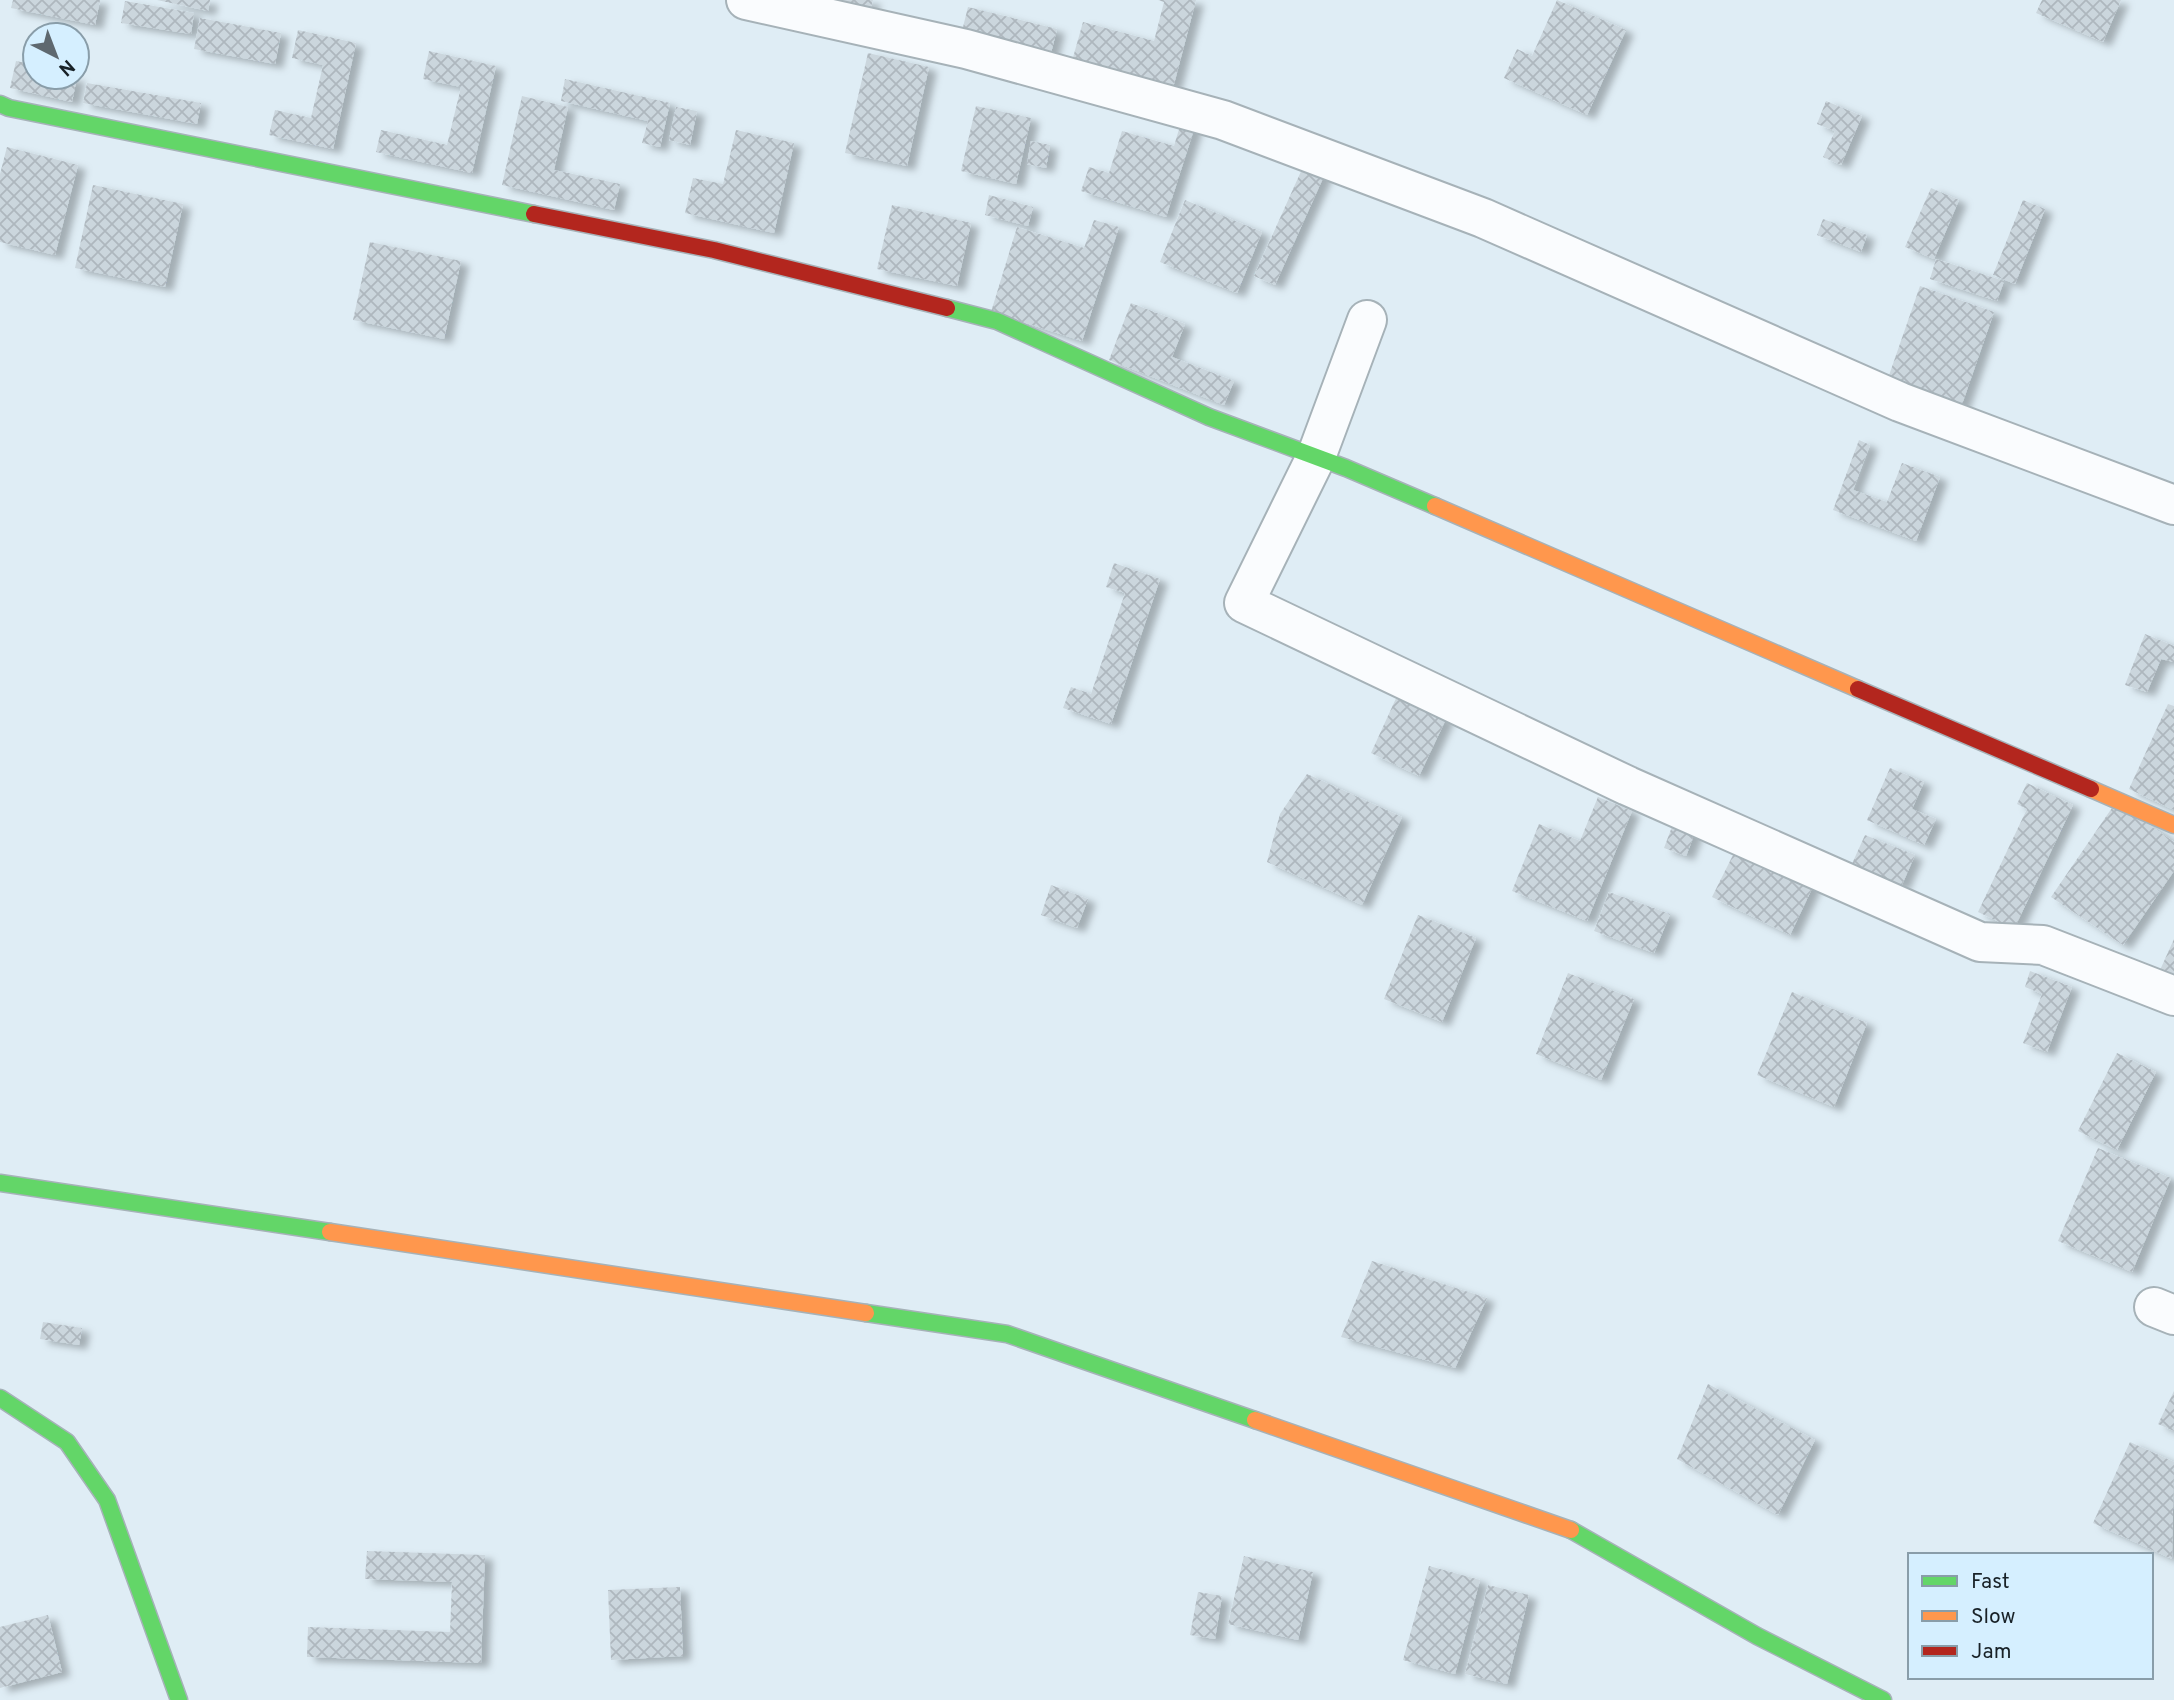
<svg xmlns="http://www.w3.org/2000/svg" width="2174" height="1700" font-family="Overpass,sans-serif">
	<defs>
		<pattern id="building-cross-hatch" width="8" height="8" patternUnits="userSpaceOnUse" patternTransform="scale(1.75)"><rect width="8" height="8" fill="#cbd6dd"/><path d="M0 0l8 8M0 8l8-8" fill="none" stroke="#aeb7be"/></pattern>
		<filter id="shadow"><feDropShadow dx="8" dy="4.5" stdDeviation="3.5" flood-color="#0004"/></filter>
	</defs>
	<rect width="100%" height="100%" fill="#dfedf5"/>
	<!-- building -->
	<path fill="url(#building-cross-hatch)" filter="url(#shadow)" d="M13,0H100L95,25L11,8Z
		M157,0H210L208,11Z
		M831,0H873L870,10Z
		M1158,0H1196L1173,88L1072,61L1083,22L1154,41L1164,2Z
		M1557,0L1626,30L1587,115L1504,78L1517,49L1532,56Z
		M2042,0H2121L2103,42L2036,13Z
		M125,1L194,13L191,34L121,23Z
		M968,7L1057,29L1050,57L961,35Z
		M200,18L281,33L275,64L194,49Z
		M298,30L356,43L333,149L269,135L275,110L311,118L323,65L292,58Z
		M429,51L496,66L472,173L376,152L381,130L447,145L461,87L423,79Z
		M868,53L929,67L907,166L845,153Z
		M16,61L35,65V77H77L72,102L10,88Z
		M565,79L670,103L660,147L642,143L648,121L561,101Z
		M87,83L201,103L197,124L83,103Z
		M522,96L568,107L554,170L620,184L614,210L502,185Z
		M1826,101L1862,116L1841,165L1823,157L1835,131L1817,124Z
		M976,106L1031,118L1016,184L961,171Z
		M676,107L697,111L690,145L669,140Z
		M1182,119L1196,123L1166,217L1081,191L1089,167L1109,173L1122,131L1174,146Z
		M736,130L794,143L774,233L685,213L693,178L723,184Z
		M1031,141L1050,145L1046,168L1027,164Z
		M7,147L78,165L55,255L0,242V174Z
		M1307,158L1328,167L1275,285L1254,276Z
		M93,185L183,204L165,287L75,268Z
		M1931,188L1959,200L1934,259L1905,247Z
		M989,195L1033,207L1028,226L985,215Z
		M1185,200L1262,232L1237,293L1160,262Z
		M2023,200L2045,209L2015,284L1993,275Z
		M892,205L971,223L957,286L877,269Z
		M1823,219L1867,235L1861,252L1817,235Z
		M1094,220L1119,227L1082,341L991,312L1017,227L1084,248Z
		M370,242L461,261L444,339L353,320Z
		M1936,259L2004,281L1997,301L1930,279Z
		M1920,286L1994,312L1960,410L1886,384Z
		M1131,303L1185,324L1172,357L1234,381L1224,405L1109,360Z
		M1859,440L1870,445L1853,490L1887,502L1902,463L1940,477L1916,541L1833,510Z
		M1114,563L1160,579L1111,724L1063,708L1071,687L1091,694L1125,593L1106,587Z
		M2145,634L2174,646V662L2161,659L2147,692L2125,685Z
		M1398,694L1447,717L1419,776L1371,753Z
		M2168,704L2174,706V810L2129,789Z
		M1890,768L1924,782L1912,809L1936,819L1924,845L1867,820Z
		M1307,774L1402,817L1362,905L1267,862L1280,814Z
		M2027,783L2073,805L2014,929L1978,912L2027,809L2017,804Z
		M1598,797L1632,811L1587,921L1512,891L1539,824L1580,841Z
		M2116,802L2174,842V871L2123,945L2051,897Z
		M1676,816L1698,825L1686,856L1664,848Z
		M1865,835L1915,855L1901,887L1851,866Z
		M1740,841L1817,878L1790,935L1712,897Z
		M1051,885L1088,899L1077,928L1041,915Z
		M1609,892L1670,914L1654,953L1594,931Z
		M1418,915L1476,938L1442,1022L1384,999Z
		M2174,939V987L2156,979Z
		M2030,971L2072,987L2047,1052L2023,1043L2042,994L2025,987Z
		M1568,973L1634,999L1601,1080L1536,1054Z
		M1792,992L1867,1023L1834,1107L1757,1075Z
		M2117,1053L2156,1072L2117,1150L2078,1131Z
		M2098,1148L2171,1178L2132,1272L2058,1241Z
		M1372,1261L1487,1298L1455,1368L1341,1337Z
		M43,1322L82,1328L79,1345L40,1339Z
		M1708,1384L1815,1440L1778,1515L1677,1459Z
		M2174,1391V1431L2158,1424Z
		M2130,1442L2174,1462L2172,1559L2093,1523Z
		M367,1551L485,1555L481,1663L307,1657L308,1627L450,1632L452,1582L365,1579Z
		M1244,1556L1313,1572L1298,1640L1228,1624Z
		M1429,1566L1480,1580L1455,1674L1403,1660Z
		M1488,1585L1529,1595L1507,1684L1465,1674Z
		M680,1587L683,1656L611,1660L608,1590Z
		M1198,1592L1222,1596L1215,1639L1190,1635Z
		M48,1615L62,1672L0,1688V1627Z"/>
	<g fill="none" stroke-linecap="round" stroke-linejoin="round">
		<defs>
			<path id="street" d="M746,0L966,49L1223,120L1483,218L1900,402L2174,505
				M1367,320L1316,457L1244,603L1628,786L1980,942L2043,945L2174,996
				M2154,1307L2174,1315"/>
			<path id="fast" d="M0,104L9,108L534,214
				M947,308L997,321L1209,417L1346,468L1435,506
				M0,1183L330,1232
				M866,1313L1007,1334L1255,1420
				M0,1398L67,1442L107,1500L179,1700
				M1571,1530L1757,1636L1883,1700"/>
			<path id="slow" d="M1435,506L1858,689
				M2091,789L2174,825
				M330,1232L866,1313
				M1255,1420L1571,1530"/>
			<path id="jam" d="M534,214L714,250L947,308
				M1858,689L2091,789"/>
		</defs>
		<!-- street casing -->
		<use href="#street" stroke="#a6b2b8" stroke-width="42"/>
		<!-- fast casing -->
		<use href="#fast" stroke="#a6b2b8" stroke-width="19"/>
		<!-- slow casing -->
		<use href="#slow" stroke="#a6b2b8" stroke-width="19"/>
		<!-- jam casing -->
		<use href="#jam" stroke="#a6b2b8" stroke-width="19"/>
		<!-- street -->
		<use href="#street" stroke="#fafcfe" stroke-width="38"/>
		<!-- fast -->
		<use href="#fast" stroke="#63d668" stroke-width="16"/>
		<!-- slow -->
		<use href="#slow" stroke="#ff974d" stroke-width="16"/>
		<!-- jam -->
		<use href="#jam" stroke="#b3261e" stroke-width="16"/>
	</g>
	<!-- legend -->
	<rect x="1908" y="1553" width="245" height="126" fill="#d5efff" stroke="#899da9" stroke-width="2"/>
	<rect x="1922" y="1576" width="35" height="10" fill="#63d668" stroke="#899da9" stroke-width="2"/>
	<text x="1971" y="1588" font-size="21" fill="#182127">Fast</text>
	<rect x="1922" y="1611" width="35" height="10" fill="#ff974d" stroke="#899da9" stroke-width="2"/>
	<text x="1971" y="1623" font-size="21" fill="#182127">Slow</text>
	<rect x="1922" y="1646" width="35" height="10" fill="#b3261e" stroke="#899da9" stroke-width="2"/>
	<text x="1971" y="1658" font-size="21" fill="#182127">Jam</text>
	<!-- north arrow -->
	<g transform="translate(56 56) rotate(138)"><circle r="33" fill="#d5efff" stroke="#899da9" stroke-width="2"/>
	<path d="M0-5L12 26L0 18L-12 26Z" fill="#5e686f"/>
	<text y="-10" font-size="19" font-weight="bold" text-anchor="middle" fill="#182127">N</text>
	</g>
</svg>
